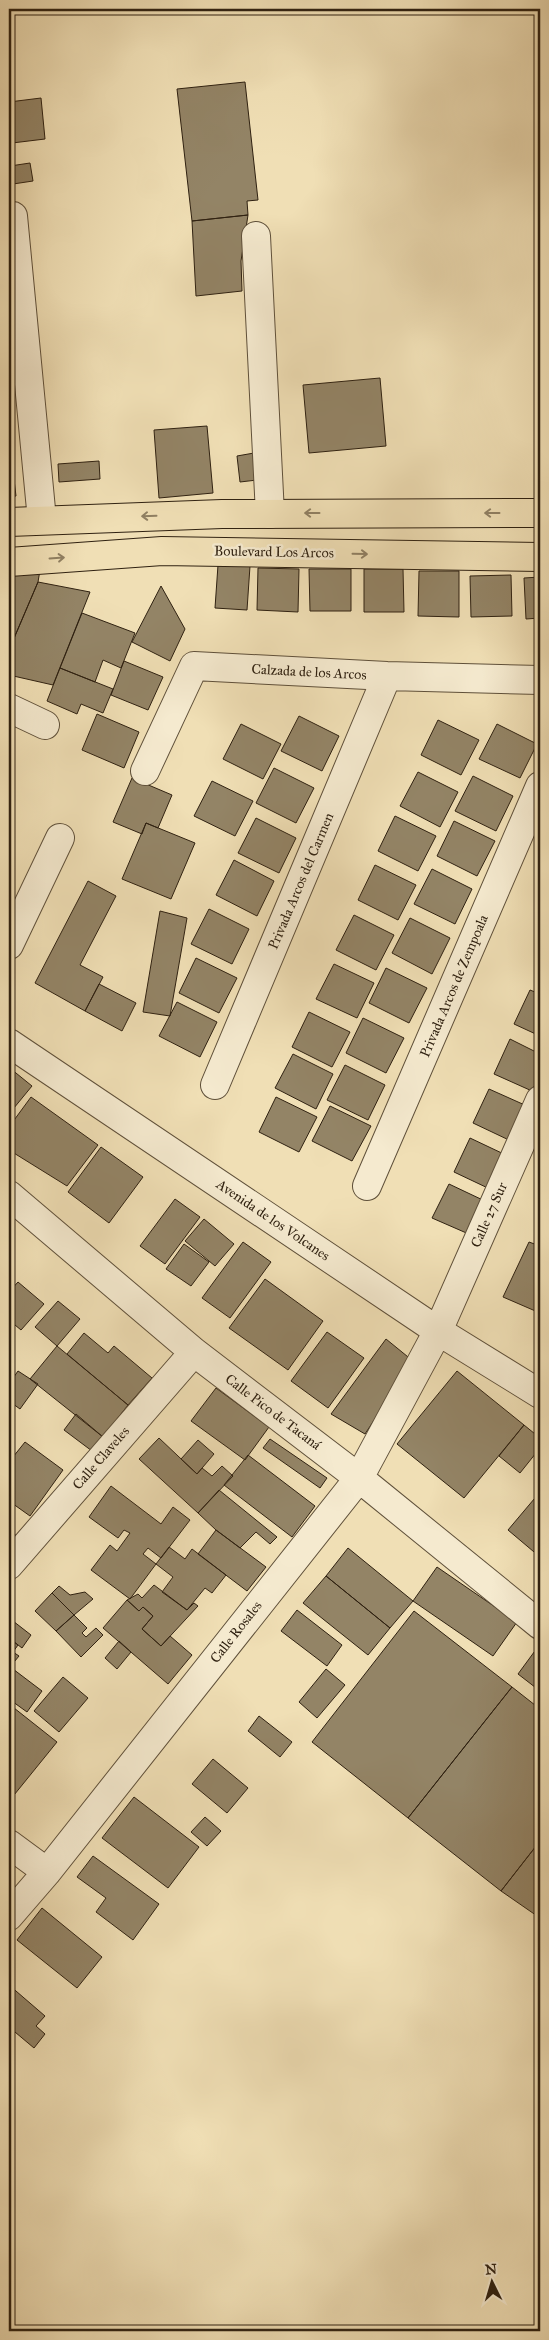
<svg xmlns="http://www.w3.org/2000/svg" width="549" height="2340" font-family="'IM FELL Great Primer',serif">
	<rect width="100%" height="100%" fill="#f0dfb5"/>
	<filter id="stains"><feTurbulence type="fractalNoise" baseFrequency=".004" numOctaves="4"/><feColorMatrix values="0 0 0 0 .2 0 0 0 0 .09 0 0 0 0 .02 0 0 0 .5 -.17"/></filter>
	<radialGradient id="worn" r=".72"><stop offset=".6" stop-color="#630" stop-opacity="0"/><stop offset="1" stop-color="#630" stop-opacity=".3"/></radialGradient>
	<!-- building -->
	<path fill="#938466" stroke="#2f2111" d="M245,82L258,200L247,201L248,215L192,221L177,89Z
		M41,98L45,139L12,143L9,102Z
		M30,163L33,181L13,184L10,166Z
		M248,215L241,261L242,291L196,296L192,221Z
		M380,378L386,446L309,453L303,385Z
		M207,426L213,493L159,498L154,430Z
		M9,438L16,496L9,497Z
		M254,453L257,480L240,482L237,456Z
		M99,461L100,479L59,482L58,464Z
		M218,565L250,566L247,610L215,608Z
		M258,568L299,569L298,612L257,610Z
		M309,569H351V611H310Z
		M364,569H403L404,612H364Z
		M40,570L38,582L9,650V575Z
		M419,571H459V617L418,616Z
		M511,575L512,616L471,617L470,576Z
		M540,577V618L526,619L524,578Z
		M38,582L90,592L53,685L9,675V650Z
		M161,586L185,629L170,661L132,642Z
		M82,613L135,633L121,668L103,660L95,682L60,668Z
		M124,661L163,677L148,710L111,695Z
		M60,668L113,689L103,713L81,704L77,714L47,701Z
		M97,714L139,732L124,768L82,750Z
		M299,716L339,736L322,771L281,751Z
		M438,720L479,740L461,775L421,755Z
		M241,724L281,744L263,779L223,759Z
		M497,724L537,744L520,778L479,759Z
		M274,768L314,788L296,823L256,803Z
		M418,772L458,792L440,827L400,806Z
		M473,776L513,796L496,831L455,811Z
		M132,778L172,795L158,828L146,823L142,834L113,822Z
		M212,781L253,801L235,836L194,816Z
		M395,816L436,836L418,871L378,851Z
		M256,818L296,838L279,873L238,853Z
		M454,821L495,841L477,876L437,856Z
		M146,823L195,843L171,899L122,879Z
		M234,860L274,881L257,916L216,895Z
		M375,865L416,885L398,920L358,900Z
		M432,869L472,889L455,924L414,904Z
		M88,881L116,896L80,965L103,977L85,1011L35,983Z
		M209,909L249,929L232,964L191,944Z
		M160,911L187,918L170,1016L143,1012Z
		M354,915L394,935L376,970L336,950Z
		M410,918L450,938L432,974L392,953Z
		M196,958L237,978L219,1013L179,993Z
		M334,964L374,983L357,1018L316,999Z
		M386,968L427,988L409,1023L369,1003Z
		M99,984L136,1003L122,1031L85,1011Z
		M530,990L540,994V1036L514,1024Z
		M177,1002L217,1022L200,1057L159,1036Z
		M309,1012L350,1032L332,1067L292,1047Z
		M363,1018L404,1038L386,1073L346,1053Z
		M510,1039L540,1054V1074L532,1091L494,1074Z
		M293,1054L333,1074L316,1109L275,1088Z
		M345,1065L385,1085L368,1120L327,1100Z
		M11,1069L32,1086L9,1114V1072Z
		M489,1089L527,1106L511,1141L473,1123Z
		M31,1097L98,1145L67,1186L9,1150V1127Z
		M276,1097L317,1117L299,1152L259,1132Z
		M330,1106L371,1126L352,1161L312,1141Z
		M470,1138L508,1156L492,1190L454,1172Z
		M101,1147L143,1177L109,1223L68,1192Z
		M449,1184L487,1202L471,1235L432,1218Z
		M175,1199L200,1217L165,1264L140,1246Z
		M204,1219L234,1244L215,1266L185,1241Z
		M243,1242L271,1262L230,1318L202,1298Z
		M529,1242L540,1246V1313L503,1297Z
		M184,1244L209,1262L191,1286L166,1269Z
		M265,1279L323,1321L288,1370L229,1328Z
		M18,1282L44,1304L21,1330L9,1320V1292Z
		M58,1301L80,1319L57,1346L35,1327Z
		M327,1332L364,1358L328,1408L291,1381Z
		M84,1333L108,1353L114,1346L152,1378L128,1405L67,1354Z
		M386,1339L413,1361L365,1434L331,1414Z
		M57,1346L128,1405L103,1437L30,1379Z
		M18,1371L38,1384L20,1409L9,1401V1384Z
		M457,1371L524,1425L464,1498L397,1444Z
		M216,1388L269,1427L245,1460L191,1421Z
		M76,1414L103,1437L92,1451L64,1430Z
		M524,1425L540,1438V1448L520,1473L499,1456Z
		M159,1438L197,1474L202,1468L212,1476L222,1466L233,1476L198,1513L139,1459Z
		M270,1439L327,1478L320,1488L263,1448Z
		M198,1440L214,1454L197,1474L181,1459Z
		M25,1442L63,1470L30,1516L9,1501V1462Z
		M248,1455L315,1506L292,1537L224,1485Z
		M111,1486L161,1524L173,1507L190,1520L161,1558L148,1548L143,1554L156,1564L130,1599L91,1570L110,1545L117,1551L130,1533L124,1530L118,1538L89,1517Z
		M219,1490L277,1537L270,1544L256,1532L240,1548L216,1530L198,1513Z
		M540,1492V1557L508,1530Z
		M9,1530L18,1537L9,1549Z
		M216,1530L266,1567L247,1591L198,1554Z
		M169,1547L185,1559L192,1549L226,1575L212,1593L205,1588L187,1610L162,1592L173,1577L156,1564Z
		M348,1548L413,1601L390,1628L326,1576Z
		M437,1567L517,1622L493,1656L413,1601Z
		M326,1576L390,1628L368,1655L303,1603Z
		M154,1585L187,1610L194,1603L198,1606L161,1646L142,1629L153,1616L143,1607L139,1611L127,1600L138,1594L142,1598Z
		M59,1586L70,1595L85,1592L93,1599L74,1615L52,1593Z
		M52,1593L74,1615L56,1631L35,1611Z
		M127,1600L139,1611L143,1607L153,1616L142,1629L161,1646L170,1636L192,1655L168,1684L103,1628Z
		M297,1610L342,1645L327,1666L281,1631Z
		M414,1611L512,1687L408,1818L312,1742Z
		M74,1615L87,1628L82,1633L86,1637L96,1628L103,1635L81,1657L56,1631Z
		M13,1621L31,1635L22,1648L9,1638V1627Z
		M9,1638L18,1645L13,1652L19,1656L10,1667Z
		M119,1641L131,1652L117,1669L105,1658Z
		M540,1644V1691L518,1674Z
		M9,1666L42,1691L27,1712L9,1699Z
		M326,1669L345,1685L317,1718L299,1702Z
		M63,1677L88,1698L59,1732L34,1711Z
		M512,1687L540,1709V1841L501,1891L408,1818Z
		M9,1704L57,1742L10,1800L9,1799Z
		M259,1716L292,1742L280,1757L248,1731Z
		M213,1759L248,1788L227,1813L192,1784Z
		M134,1797L199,1847L168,1888L102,1838Z
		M205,1817L221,1831L207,1846L191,1832Z
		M540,1841V1918L501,1891Z
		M93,1856L159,1904L133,1940L96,1912L106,1898L77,1877Z
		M42,1908L102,1957L77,1988L17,1940Z
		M9,1985L45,2016L36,2026L45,2034L34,2048L9,2027Z"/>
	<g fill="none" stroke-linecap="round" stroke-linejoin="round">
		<defs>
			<path id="minor" d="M13,216L42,520
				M256,236L270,514
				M9,708L45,725
				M145,771L194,666L387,676L540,680
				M9,945L60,838
				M9,1043L438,1331L540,1394
				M215,1085L387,676
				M367,1186L540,786
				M9,1195L194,1352L359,1478L540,1625
				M9,1565L194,1352
				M9,1844L47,1872
				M9,1916L47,1872L359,1478L438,1331L540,1100"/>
			<path id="major" d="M9,522L222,514L540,513
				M9,562L162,551L540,557"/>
		</defs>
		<!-- minor casing -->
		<use href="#minor" stroke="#5f503a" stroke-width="30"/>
		<!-- major casing -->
		<use href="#major" stroke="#2f2111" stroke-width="30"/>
		<!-- minor -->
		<use href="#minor" stroke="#f5eacf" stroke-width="28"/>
		<!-- major -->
		<use href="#major" stroke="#f0dfb5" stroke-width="28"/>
	</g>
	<!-- one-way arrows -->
	<defs><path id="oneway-shaft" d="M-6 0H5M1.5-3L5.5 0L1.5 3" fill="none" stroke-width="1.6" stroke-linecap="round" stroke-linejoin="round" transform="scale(1.25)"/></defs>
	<g stroke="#908063">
		<use href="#oneway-shaft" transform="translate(312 513) rotate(180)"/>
		<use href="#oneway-shaft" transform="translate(492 513) rotate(180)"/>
		<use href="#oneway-shaft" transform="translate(149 516) rotate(178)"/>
		<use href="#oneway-shaft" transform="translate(360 554) rotate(1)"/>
		<use href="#oneway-shaft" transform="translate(57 558) rotate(-4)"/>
	</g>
	<g text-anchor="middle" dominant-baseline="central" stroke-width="5" stroke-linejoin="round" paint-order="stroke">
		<!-- street labels -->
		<g font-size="14" fill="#2f2111" stroke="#f5eacf">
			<text transform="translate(274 552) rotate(1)">Boulevard Los Arcos</text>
			<text transform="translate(309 672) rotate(3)">Calzada de los Arcos</text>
			<text transform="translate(301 881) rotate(-67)">Privada Arcos del Carmen</text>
			<text transform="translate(454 986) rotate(-67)">Privada Arcos de Zempoala</text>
			<text transform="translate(489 1215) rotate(-66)">Calle 27 Sur</text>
			<text transform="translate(273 1220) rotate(34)">Avenida de los Volcanes</text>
			<text transform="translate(273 1412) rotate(37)">Calle Pico de Tacaná</text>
			<text transform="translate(101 1458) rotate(-49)">Calle Claveles</text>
			<text transform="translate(236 1632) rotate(-52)">Calle Rosales</text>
		</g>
	</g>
	<!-- margin -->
	<rect width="549" height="2340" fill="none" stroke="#f0dfb5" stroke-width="30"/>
	<rect x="10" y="10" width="529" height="2320" fill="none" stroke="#2f2111" stroke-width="2.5"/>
	<rect x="15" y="15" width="519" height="2310" fill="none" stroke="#2f2111"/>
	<!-- north arrow -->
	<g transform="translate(492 2282) rotate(355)" stroke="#f5eacf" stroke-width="4" paint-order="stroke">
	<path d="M0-4L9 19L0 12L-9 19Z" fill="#2f2111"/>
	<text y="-8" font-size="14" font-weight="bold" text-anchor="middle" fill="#2f2111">N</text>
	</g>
	<rect width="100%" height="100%" filter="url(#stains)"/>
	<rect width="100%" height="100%" fill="url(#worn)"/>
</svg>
